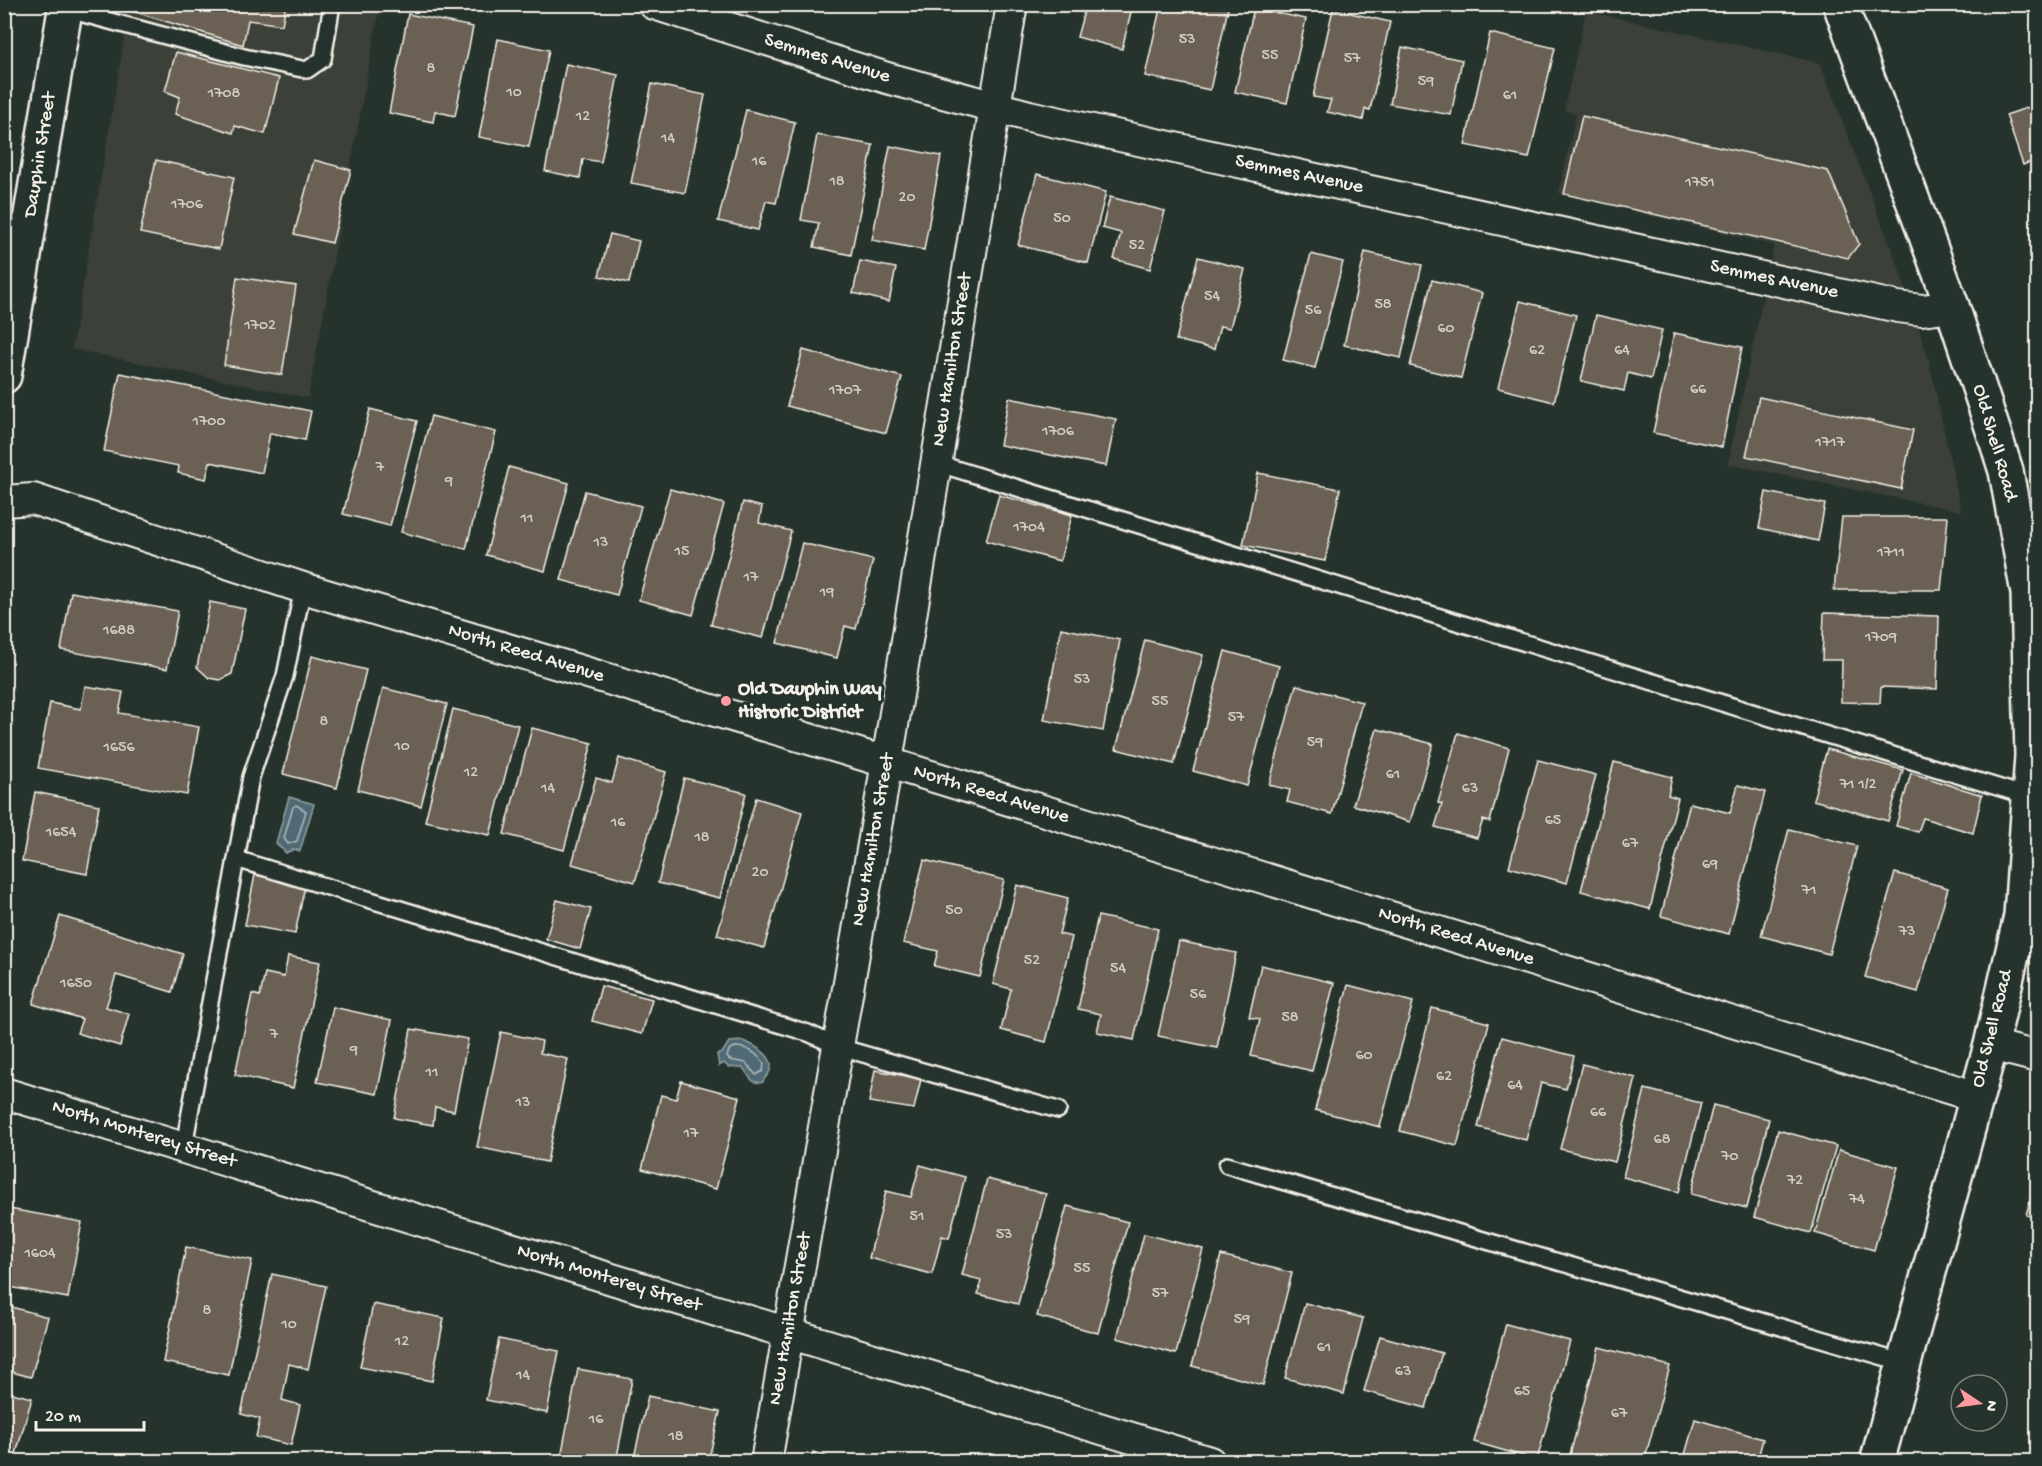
<svg xmlns="http://www.w3.org/2000/svg" width="2042" height="1466" font-family="'Gochi Hand',sans-serif">
	<rect width="100%" height="100%" fill="#26332d"/>
	<filter id="ink" filterUnits="userSpaceOnUse"><feTurbulence type="fractalNoise" baseFrequency=".0167" numOctaves="2"/><feDisplacementMap in="SourceGraphic" scale="12" xChannelSelector="R" yChannelSelector="G"/><feConvolveMatrix kernelMatrix="1 2 1 2 8 2 1 2 1" color-interpolation-filters="sRGB"/></filter>
	<g filter="url(#ink)">
		<!-- built -->
		<path fill="#3a4138" d="M130,5H380L308,398L72,349Z
			M1586,11L1820,63L1898,266L1929,360L1961,511L1728,464L1774,245L1559,193L1576,114L1564,110Z"/>
		<!-- water -->
		<path fill="#506a75" stroke="#92a0a3" stroke-width="1.5" d="M289,797L314,804L300,851L294,849L286,853L276,843Z
			M743,1041C754,1045 776,1056 770,1071C768,1076 764,1077 763,1082C751,1085 750,1076 743,1068L728,1067L724,1063L719,1066L717,1054L722,1053L729,1042Z"/>
		<g fill="none" stroke-linecap="round" stroke-linejoin="round">
			<!-- shore -->
			<path stroke="#b2bbba" stroke-width="1.5" d="M296,805L306,811L297,841L288,844L284,838L293,807Z
				M735,1047C748,1047 757,1053 764,1064L763,1071L756,1075L746,1063L730,1060L727,1057L729,1050Z"/>
		</g>
		<!-- building -->
		<path fill="#6a6153" stroke="#f4f1e8" stroke-width="1.5" d="M133,4H286L282,25L248,20L243,45L132,11Z
			M906,4H937L936,10Z
			M1086,4H1133L1122,49L1077,37Z
			M1161,4H1229L1210,90L1145,76Z
			M1254,8L1306,19L1287,103L1235,92Z
			M1333,9L1390,22L1370,110L1365,109L1363,120L1327,112L1331,100L1313,97Z
			M408,14L473,27L455,116L435,111L433,122L389,113Z
			M1490,33L1555,48L1529,158L1465,145Z
			M498,39L549,50L529,147L479,137Z
			M1402,47L1462,60L1451,115L1390,104Z
			M176,52L279,78L265,134L235,126L233,133L175,114L180,97L165,91Z
			M566,64L618,75L601,162L583,159L580,178L545,171Z
			M652,84L705,95L685,193L631,183Z
			M2038,104V159L2023,165L2006,115Z
			M746,110L795,122L776,203L766,201L758,230L718,221Z
			M1582,116L1828,171L1859,244L1848,258L1564,194Z
			M817,135L873,145L851,255L814,247L819,223L801,220Z
			M890,146L941,156L924,250L872,240Z
			M156,160L234,177L219,249L140,233Z
			M314,160L351,170L332,243L294,234Z
			M1037,174L1106,192L1088,263L1018,245Z
			M1110,197L1165,211L1150,269L1114,259L1121,233L1102,228Z
			M610,234L639,241L629,283L599,276Z
			M1365,252L1422,265L1401,358L1344,345Z
			M1311,254L1343,262L1315,368L1283,360Z
			M1198,257L1245,269L1230,328L1220,326L1214,349L1176,340Z
			M860,261L896,268L889,302L853,293Z
			M237,277L296,286L282,375L224,365Z
			M1432,280L1482,293L1461,378L1410,366Z
			M1520,301L1576,315L1554,402L1498,388Z
			M1596,315L1662,330L1651,379L1628,373L1624,391L1581,381Z
			M1674,333L1742,347L1722,447L1653,433Z
			M803,350L902,377L886,433L787,406Z
			M120,373L311,411L305,440L270,433L262,473L210,462L206,479L178,473L179,466L104,451Z
			M1759,397L1913,430L1901,489L1746,456Z
			M1009,398L1116,419L1106,466L1000,445Z
			M370,409L417,421L390,526L343,514Z
			M431,416L496,432L466,549L401,532Z
			M509,467L569,483L545,571L486,555Z
			M1258,473L1340,489L1325,561L1243,545Z
			M670,489L724,504L693,615L639,600Z
			M585,491L641,506L617,595L561,580Z
			M1766,492L1825,504L1818,541L1759,528Z
			M999,495L1072,515L1060,561L986,541Z
			M743,502L762,507L759,523L791,531L763,638L711,625Z
			M1842,517H1948L1941,590H1834Z
			M802,543L873,560L856,629L845,626L837,658L777,643Z
			M71,592L178,611L167,669L61,650Z
			M210,602L245,609L232,674L220,680L209,678L197,667Z
			M1824,613L1939,616L1937,689L1881,687L1880,703L1841,702L1842,660H1822Z
			M1061,628L1120,640L1103,731L1044,720Z
			M1145,640L1203,655L1174,764L1116,749Z
			M1225,651L1279,666L1247,786L1193,771Z
			M312,656L366,670L337,788L283,774Z
			M1296,685L1362,702L1332,814L1287,802L1290,790L1269,785Z
			M85,686L123,692L119,713L199,727L187,795L38,768L50,703L81,709Z
			M383,688L447,704L421,806L358,790Z
			M453,709L518,725L490,835L425,821Z
			M532,728L592,743L564,850L504,834Z
			M1377,729L1433,744L1410,822L1353,805Z
			M1458,733L1509,748L1490,822L1483,820L1477,838L1435,827L1442,804L1438,803Z
			M1827,749L1903,770L1888,821L1813,800Z
			M619,758L666,772L635,882L572,864L596,778L612,783Z
			M1538,760L1596,775L1567,883L1509,867Z
			M1614,762L1672,777L1668,795L1678,798L1650,909L1581,891Z
			M1911,773L1982,795L1973,833L1923,818L1918,832L1896,826Z
			M684,778L746,793L720,898L658,883Z
			M1738,785L1765,792L1729,934L1661,916L1690,803L1730,813Z
			M35,792L99,805L87,874L22,861Z
			M756,798L802,812L764,948L717,935Z
			M1789,829L1857,846L1829,954L1761,936Z
			M924,860L1004,880L980,977L934,966L938,951L903,943Z
			M1895,873L1948,888L1918,992L1865,977Z
			M255,875L305,885L295,934L245,925Z
			M1017,885L1068,898L1059,934L1072,937L1046,1042L1001,1030L1011,989L993,984Z
			M557,900L591,909L580,949L546,939Z
			M60,916L183,954L172,992L116,975L106,1007L129,1014L120,1046L77,1033L82,1019L33,1004Z
			M1098,916L1158,929L1134,1040L1097,1032L1101,1014L1078,1009Z
			M1179,941L1236,953L1217,1048L1158,1036Z
			M288,956L320,962L293,1088L235,1075L252,994L260,996L265,973L284,977Z
			M1261,965L1334,983L1312,1071L1251,1056L1260,1019L1249,1017Z
			M1348,985L1413,1002L1380,1127L1315,1110Z
			M601,986L652,999L642,1034L592,1021Z
			M333,1007L392,1020L377,1094L317,1082Z
			M1432,1008L1489,1023L1457,1146L1400,1131Z
			M411,1029L468,1039L454,1111L435,1107L433,1125L394,1118Z
			M501,1032L542,1041L540,1053L568,1059L547,1162L477,1147Z
			M1502,1037L1574,1056L1566,1089L1541,1083L1526,1140L1478,1127Z
			M1582,1064L1636,1078L1615,1162L1560,1149Z
			M875,1070L921,1079L914,1109L869,1102Z
			M681,1081L740,1097L716,1189L642,1169L661,1095L676,1099Z
			M1645,1089L1701,1103L1679,1192L1623,1177Z
			M1713,1105L1769,1119L1747,1208L1691,1194Z
			M1778,1130L1836,1146L1811,1233L1754,1217Z
			M1839,1150L1898,1167L1874,1250L1815,1233Z
			M920,1165L965,1177L949,1238L942,1236L932,1274L869,1258L886,1191L911,1197Z
			M2038,1172V1218L2026,1215Z
			M987,1179L1046,1194L1018,1304L978,1294L981,1280L962,1275Z
			M1067,1206L1128,1222L1098,1333L1037,1316Z
			M4,1208L82,1222L68,1298L4,1286Z
			M1144,1234L1203,1249L1176,1354L1117,1338Z
			M186,1247L252,1260L229,1375L163,1362Z
			M1221,1255L1292,1273L1263,1385L1192,1366Z
			M272,1274L326,1286L308,1369L289,1364L282,1400L300,1405L291,1445L256,1437L260,1419L241,1414Z
			M1305,1303L1363,1318L1344,1394L1285,1378Z
			M373,1304L444,1318L432,1381L360,1367Z
			M4,1305L48,1317L31,1377L4,1370Z
			M1506,1324L1570,1341L1537,1460L1474,1442Z
			M1380,1336L1442,1353L1426,1408L1364,1391Z
			M499,1339L559,1351L547,1413L486,1400Z
			M1599,1347L1670,1366L1644,1462H1568Z
			M578,1369L632,1379L616,1462H560Z
			M4,1391L32,1398L14,1461L4,1458Z
			M648,1396L720,1412L708,1462H633Z
			M1695,1419L1763,1439L1757,1462H1683Z
			M813,1452L842,1462H810Z
			M134,1457L157,1462H133Z"/>
		<g fill="none" stroke-linecap="round" stroke-linejoin="round">
			<defs>
				<path id="lane" d="M65,9L244,57L307,70L323,59L332,4
					M936,463L2030,797
					M236,859L251,777L285,676L303,588
					M184,1146L236,859L808,1033L839,1047L1058,1110
					M1227,1165L1904,1363"/>
				<path id="street" d="M654,4L887,78L1029,116L1898,307L1922,310L1952,306
					M4,501L33,499L303,588L856,753L1977,1097
					M1991,1045L2038,1057
					M4,1093L1210,1462
					M766,1462L881,798L1012,4"/>
				<path id="secondary" d="M1840,4L1952,306L1994,433L2006,471L2028,593L2032,756L2021,916L1991,1045L1877,1462
					M4,376L66,4"/>
			</defs>
			<!-- lane casing -->
			<use href="#lane" stroke="#f4f1e8" stroke-width="20"/>
			<!-- street casing -->
			<use href="#street" stroke="#f4f1e8" stroke-width="34"/>
			<!-- secondary casing -->
			<use href="#secondary" stroke="#f4f1e8" stroke-width="38"/>
			<!-- lane -->
			<use href="#lane" stroke="#26332d" stroke-width="15"/>
			<!-- street -->
			<use href="#street" stroke="#26332d" stroke-width="30"/>
			<!-- secondary -->
			<use href="#secondary" stroke="#26332d" stroke-width="33"/>
		</g>
	</g>
	<!-- markers -->
	<circle fill="#ff9aa2" stroke="#26332d" stroke-width="2" cx="726" cy="701" r="6"/>
	<g text-anchor="middle" dominant-baseline="central" stroke-width="6" stroke-linejoin="round" paint-order="stroke">
		<!-- number labels -->
		<g font-size="16" fill="#d2cdc3">
			<text x="1187" y="40">53</text>
			<text x="1270" y="56">55</text>
			<text x="1352" y="59">57</text>
			<text x="431" y="69">8</text>
			<text x="1426" y="82">59</text>
			<text x="514" y="93">10</text>
			<text x="224" y="94">1708</text>
			<text x="1510" y="96">61</text>
			<text x="583" y="117">12</text>
			<text x="668" y="139">14</text>
			<text x="759" y="162">16</text>
			<text x="837" y="182">18</text>
			<text x="1700" y="183">1751</text>
			<text x="907" y="198">20</text>
			<text x="187" y="205">1706</text>
			<text x="1062" y="219">50</text>
			<text x="1137" y="246">52</text>
			<text x="1212" y="297">54</text>
			<text x="1383" y="305">58</text>
			<text x="1313" y="311">56</text>
			<text x="260" y="326">1702</text>
			<text x="1446" y="329">60</text>
			<text x="1537" y="351">62</text>
			<text x="1622" y="351">64</text>
			<text x="1698" y="390">66</text>
			<text x="845" y="391">1707</text>
			<text x="209" y="422">1700</text>
			<text x="1058" y="432">1706</text>
			<text x="1830" y="443">1717</text>
			<text x="380" y="468">7</text>
			<text x="449" y="482">9</text>
			<text x="527" y="519">11</text>
			<text x="1029" y="528">1704</text>
			<text x="601" y="543">13</text>
			<text x="682" y="552">15</text>
			<text x="1891" y="553">1711</text>
			<text x="751" y="578">17</text>
			<text x="827" y="593">19</text>
			<text x="119" y="631">1688</text>
			<text x="1881" y="638">1709</text>
			<text x="1082" y="680">53</text>
			<text x="1160" y="702">55</text>
			<text x="1236" y="718">57</text>
			<text x="324" y="722">8</text>
			<text x="1315" y="743">59</text>
			<text x="402" y="747">10</text>
			<text x="119" y="748">1656</text>
			<text x="471" y="773">12</text>
			<text x="1393" y="775">61</text>
			<text x="1858" y="785">71 1/2</text>
			<text x="548" y="789">14</text>
			<text x="1470" y="789">63</text>
			<text x="1553" y="821">65</text>
			<text x="618" y="823">16</text>
			<text x="61" y="833">1654</text>
			<text x="702" y="838">18</text>
			<text x="1630" y="844">67</text>
			<text x="1710" y="865">69</text>
			<text x="760" y="873">20</text>
			<text x="1809" y="891">71</text>
			<text x="954" y="911">50</text>
			<text x="1907" y="932">73</text>
			<text x="1032" y="961">52</text>
			<text x="1118" y="969">54</text>
			<text x="76" y="984">1650</text>
			<text x="1198" y="995">56</text>
			<text x="1290" y="1018">58</text>
			<text x="274" y="1035">7</text>
			<text x="354" y="1051">9</text>
			<text x="1364" y="1056">60</text>
			<text x="432" y="1073">11</text>
			<text x="1444" y="1077">62</text>
			<text x="1515" y="1086">64</text>
			<text x="523" y="1103">13</text>
			<text x="1598" y="1113">66</text>
			<text x="691" y="1134">17</text>
			<text x="1662" y="1140">68</text>
			<text x="1730" y="1157">70</text>
			<text x="1795" y="1181">72</text>
			<text x="1857" y="1200">74</text>
			<text x="917" y="1217">51</text>
			<text x="1004" y="1235">53</text>
			<text x="40" y="1254">1604</text>
			<text x="1082" y="1269">55</text>
			<text x="1160" y="1294">57</text>
			<text x="207" y="1311">8</text>
			<text x="1242" y="1320">59</text>
			<text x="289" y="1325">10</text>
			<text x="402" y="1342">12</text>
			<text x="1324" y="1348">61</text>
			<text x="1403" y="1372">63</text>
			<text x="523" y="1376">14</text>
			<text x="1522" y="1392">65</text>
			<text x="1619" y="1414">67</text>
			<text x="596" y="1420">16</text>
			<text x="676" y="1437">18</text>
		</g>
		<!-- street labels -->
		<g font-size="20" fill="#f4f1e8" stroke="#26332d">
			<text transform="translate(827 59) rotate(17)">Semmes Avenue</text>
			<text transform="translate(41 155) rotate(-81)">Dauphin Street</text>
			<text transform="translate(1299 175) rotate(12)">Semmes Avenue</text>
			<text transform="translate(1774 280) rotate(12)">Semmes Avenue</text>
			<text transform="translate(953 360) rotate(-81)">New Hamilton Street</text>
			<text transform="translate(1994 443) rotate(74)">Old Shell Road</text>
			<text transform="translate(526 654) rotate(17)">North Reed Avenue</text>
			<text transform="translate(991 795) rotate(17)">North Reed Avenue</text>
			<text transform="translate(874 840) rotate(-80)">New Hamilton Street</text>
			<text transform="translate(1456 937) rotate(17)">North Reed Avenue</text>
			<text transform="translate(1993 1029) rotate(-76)">Old Shell Road</text>
			<text transform="translate(144 1135) rotate(17)">North Monterey Street</text>
			<text transform="translate(609 1279) rotate(17)">North Monterey Street</text>
			<text transform="translate(791 1319) rotate(-80)">New Hamilton Street</text>
		</g>
		<!-- poi labels -->
		<g font-size="20" font-weight="bold" fill="#f4f1e8" stroke="#26332d" text-anchor="start">
			<text x="738" y="690">Old Dauphin Way<tspan x="738" dy="23">Historic District</tspan></text>
		</g>
	</g>
	<!-- margin -->
	<rect width="2042" height="1466" fill="none" stroke="#26332d" stroke-width="24"/>
	<rect x="12" y="12" width="2018" height="1442" fill="none" stroke="#f4f1e8" stroke-width="2" filter="url(#ink)"/>
	<!-- north arrow -->
	<g transform="translate(1979 1403) rotate(103)"><circle r="28" fill="#26332d" stroke="#787f78" stroke-width="1.5"/>
	<path d="M0-4.5L10 22L0 15L-10 22Z" fill="#ff9aa2"/>
	<text y="-9" font-size="16" font-weight="bold" text-anchor="middle" fill="#f4f1e8">N</text>
	</g>
	<!-- scale -->
	<path d="M36 1421v9h108v-9" fill="none" stroke="#f4f1e8" stroke-width="3"/>
	<text x="45" y="1421" font-size="18" fill="#f4f1e8" stroke="#26332d" stroke-width="4.5" paint-order="stroke">20 m</text>
</svg>
